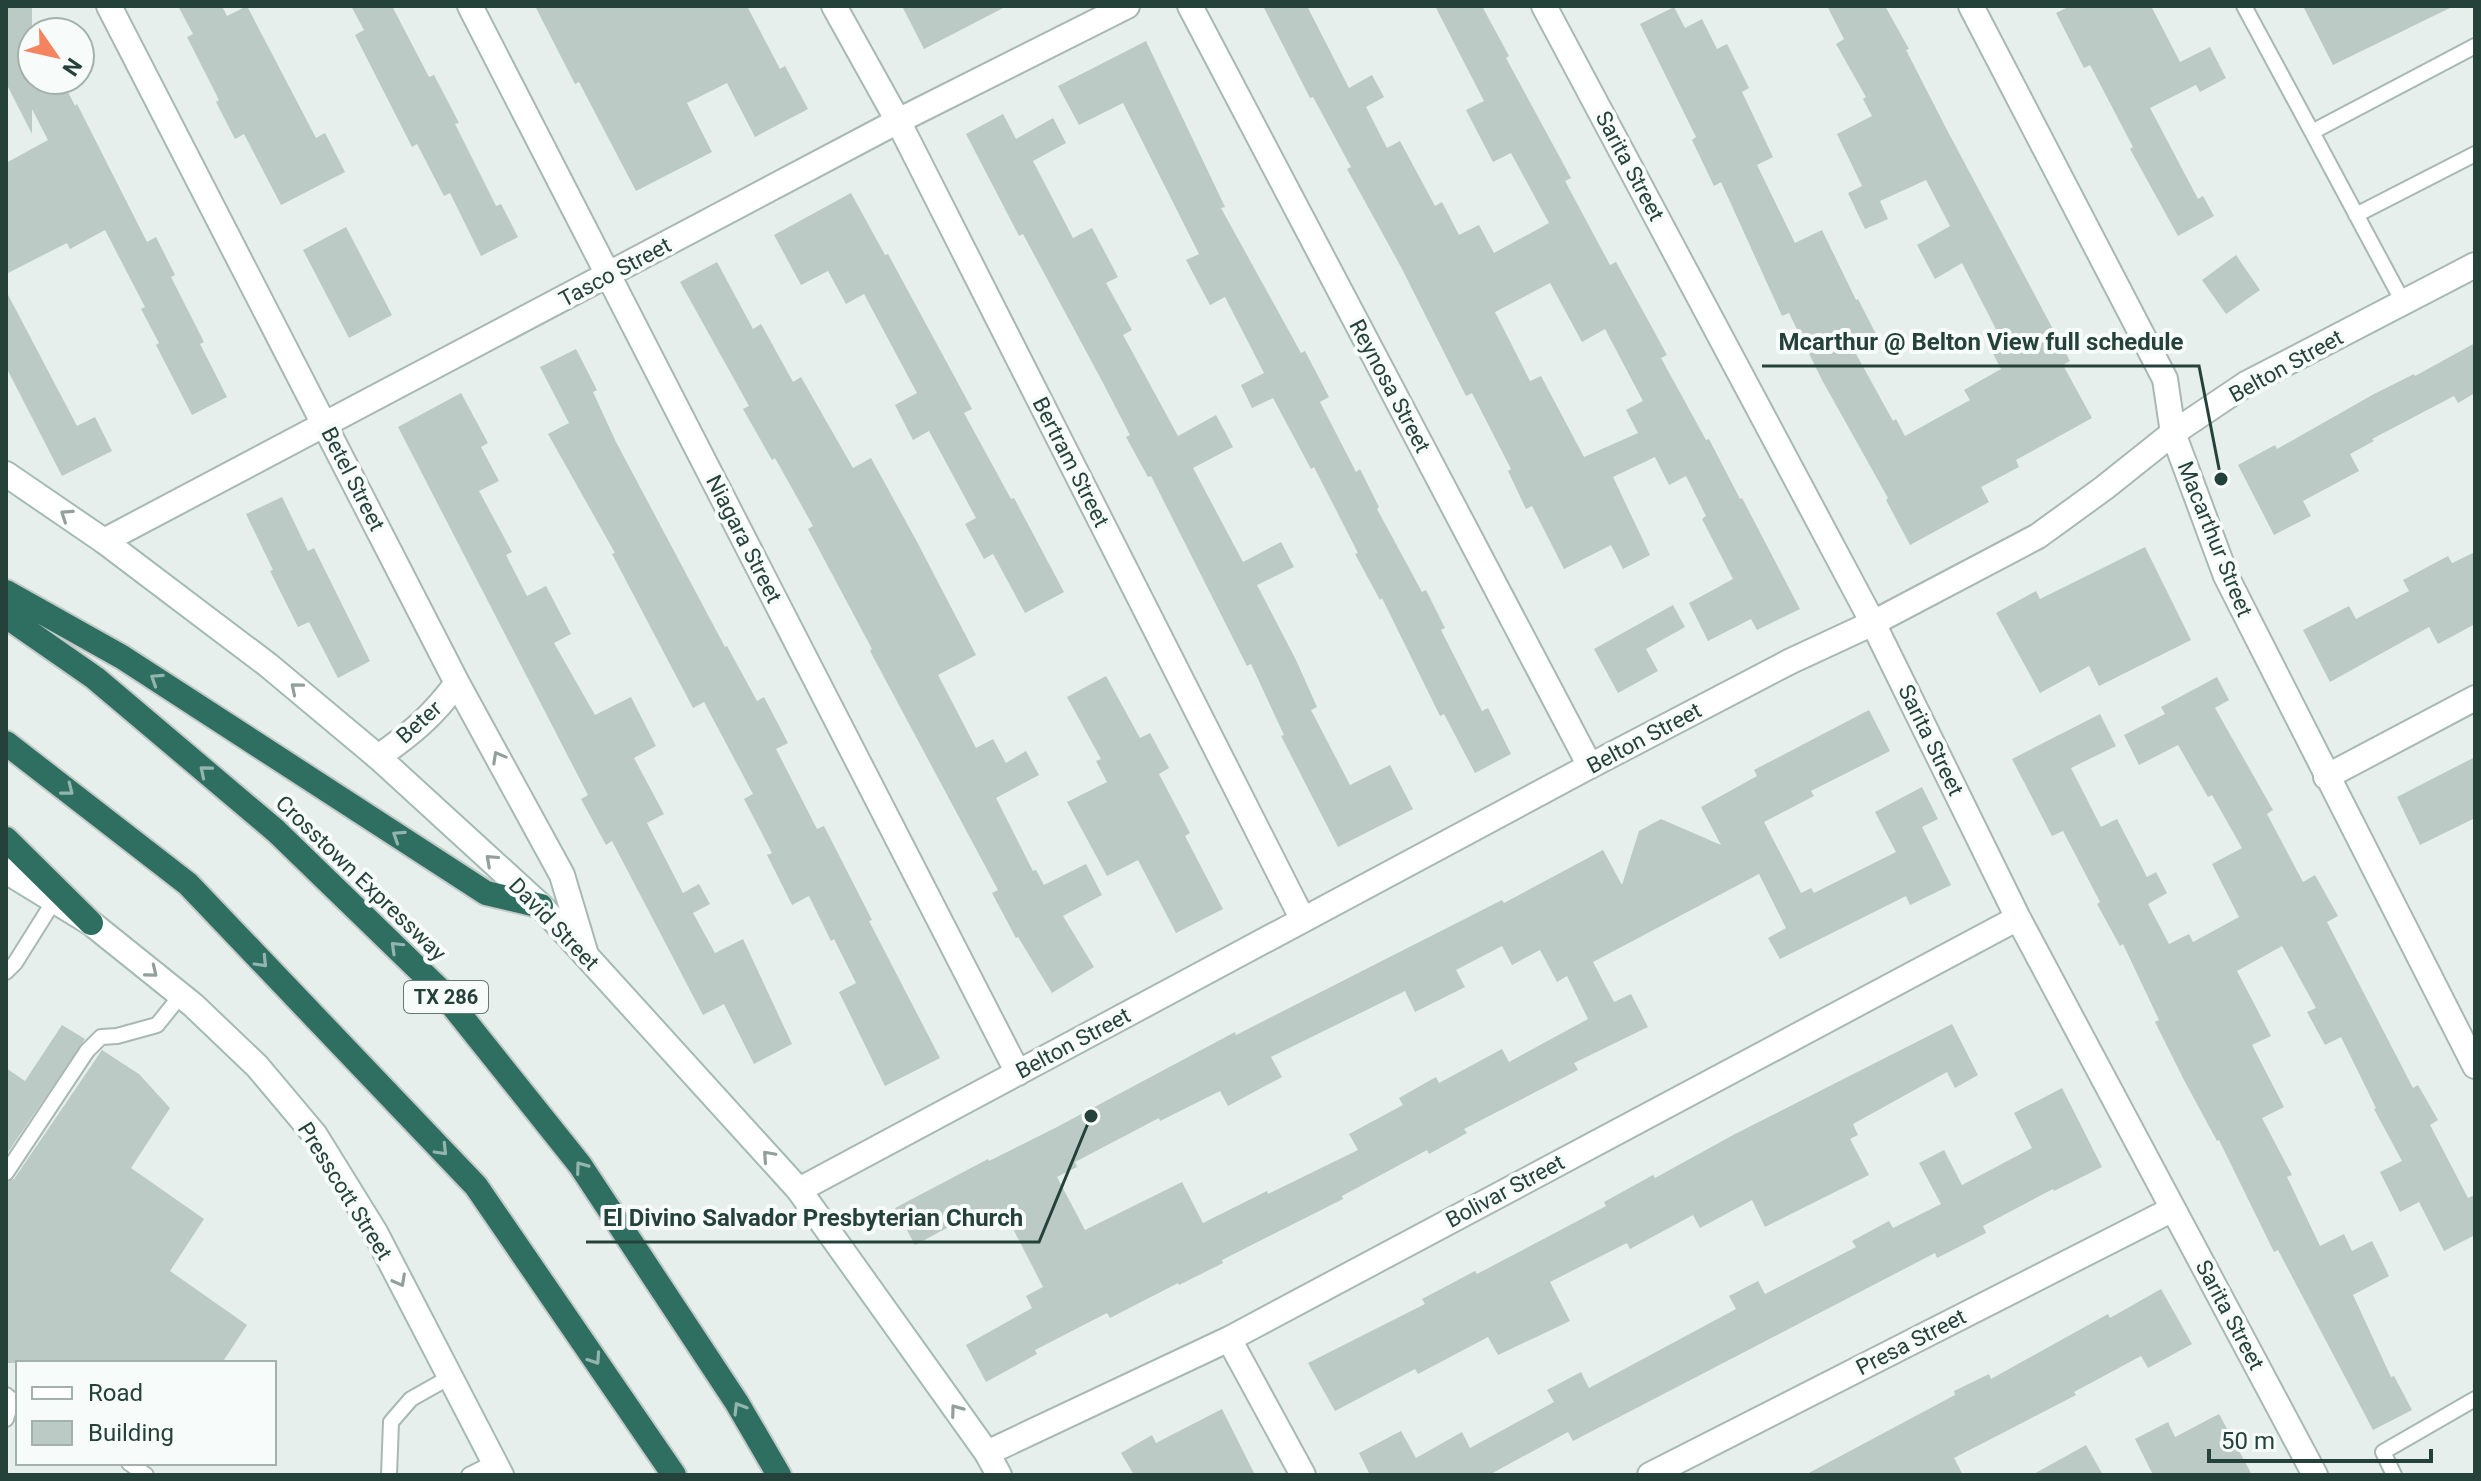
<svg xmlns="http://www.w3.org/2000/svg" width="2481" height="1481" font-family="Roboto,sans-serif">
	<rect width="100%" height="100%" fill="#e6efeb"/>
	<!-- building -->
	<path fill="#bbcac4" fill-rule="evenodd" d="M6,6H32V80H62L75,106L77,104L147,242L156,237L175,275L171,277L204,342L200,344L227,397L192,415L156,345L159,343L141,309L145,307L105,230L70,249L67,243L6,274V163L48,140L32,109V134L6,83Z
		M178,6H222L227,16L247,6L316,138L325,133L345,172L281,205L244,134L235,139L216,102L219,100L187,37L193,34Z
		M351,6H392L429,77L434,75L459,123L455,124L496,206L501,204L518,237L481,256L450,193L444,196L417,144L412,147L355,35L364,30Z
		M535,6H747L780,69L785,66L808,109L755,137L727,83L687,103L712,152L636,191L579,82L575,84Z
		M902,6H1007L924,49Z
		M1263,6H1307L1349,88L1372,75L1384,97L1366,107L1387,148L1400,141L1435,206L1442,202L1459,235L1479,225L1494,253L1549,223L1511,153L1493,162L1466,110L1484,101L1435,6H1482L1509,56L1506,58L1571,178L1565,181L1610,265L1616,262L1649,322L1667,355L1661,358L1706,440L1709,439L1740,499L1742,498L1800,609L1757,630L1751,619L1708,641L1689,603L1733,579L1702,519L1706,516L1686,476L1669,485L1655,457L1613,477L1650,555L1623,569L1611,545L1564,569L1532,506L1526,509L1508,471L1511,469L1472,393L1466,396L1401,267L1347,169L1351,167L1313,97L1310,98ZM1550,283L1582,342L1605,329L1643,401L1626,410L1638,433L1584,457L1541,376L1530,381L1495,312Z
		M1827,6H1885L1909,49L1906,50L1947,130L2070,361L2063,365L2092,418L2016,460L2019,467L1981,487L1989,502L1910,545L1886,500L1888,498L1822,380L1789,313L1782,316L1721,182L1714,186L1692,140L1696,137L1640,24L1674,7L1685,28L1702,19L1717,49L1727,44L1749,88L1742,92L1773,157L1757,165L1795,243L1822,230L1856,300L1858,299L1879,340L1855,352L1893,421L1896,419L1905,436L1970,400L1964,390L2001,369L1989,346L2001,339L1962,263L1935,279L1917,245L1950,226L1926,180L1880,201L1888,219L1865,229L1848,193L1862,186L1837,134L1872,116L1863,99L1866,97L1836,44L1844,39Z
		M2070,6H2151L2180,62L2210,47L2226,78L2200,92L2196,85L2150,108L2198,199L2203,196L2214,216L2178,236L2130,149L2133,147L2090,65L2084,68L2056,13Z
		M2303,6H2454L2333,65Z
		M1146,41L1225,207L1221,208L1301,353L1305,351L1329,397L1320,402L1356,472L1360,469L1379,507L1377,509L1422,592L1426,590L1445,628L1441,630L1482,711L1488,708L1511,754L1475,773L1444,714L1440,716L1382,598L1380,600L1355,554L1358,553L1314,467L1311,469L1273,398L1252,408L1241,385L1264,373L1225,297L1210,305L1186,260L1199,254L1123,103L1079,125L1058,86Z
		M1003,114L1016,139L1053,118L1066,143L1033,161L1073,238L1092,228L1118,277L1106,283L1132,330L1123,335L1178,436L1216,415L1233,447L1193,468L1243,562L1281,542L1294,567L1257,585L1296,660L1317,707L1311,710L1350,785L1390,765L1413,809L1338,847L1281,736L1284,735L1251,664L1247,666L1151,476L1148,477L1126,437L1130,435L1102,381L1023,234L1019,236L966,134Z
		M851,193L885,255L888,254L972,409L964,413L1011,499L1014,498L1064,592L1025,613L993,554L984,559L965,524L976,518L929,431L913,440L895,405L917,393L864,294L846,304L828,271L801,285L774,235Z
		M346,227L392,315L349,338L303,250Z
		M2236,255L2260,290L2226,314L2202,280Z
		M717,262L753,329L761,324L793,382L801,377L853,468L871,458L916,540L976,655L938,675L976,748L993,739L1006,763L1026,751L1039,775L996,798L1033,871L1036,870L1044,885L1086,864L1102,895L1063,916L1094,967L1052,993L1018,937L1016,938L992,893L998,890L870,651L872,649L808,529L813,526L775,458L772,460L743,409L749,406L680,282Z
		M6,291L77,426L95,417L112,451L62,476L6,367Z
		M2475,343V393L2458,403L2454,396L2372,439L2374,441L2350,454L2359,471L2303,501L2311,516L2274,535L2238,465L2275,445L2277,449L2374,394L2414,374L2415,376Z
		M576,349L597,390L593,392L616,442L725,647L727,646L757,701L764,697L788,743L776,749L817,829L824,826L872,920L869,921L940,1058L885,1086L839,992L856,983L834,939L831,941L809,896L792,905L767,855L772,853L744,799L753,794L704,702L693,708L612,554L615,553L548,434L569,423L540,367Z
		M461,393L488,443L481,447L499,481L479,491L512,552L506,555L527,596L546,586L571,634L554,643L595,715L631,697L656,746L634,758L664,814L647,823L683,893L699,884L710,904L693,913L715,953L743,939L792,1044L754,1064L724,1004L703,1015L612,841L606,845L581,799L588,795L398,427Z
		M282,497L308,551L314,548L370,661L338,678L309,622L298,627L270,571L273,570L246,514Z
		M2145,547L2191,640L2099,686L2089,666L2040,693L1996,613L2036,591L2040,599Z
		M2475,552V624L2438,644L2429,627L2330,682L2303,630L2349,606L2356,619L2409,591L2403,580L2448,556L2452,563Z
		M1673,605L1685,627L1646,649L1658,671L1618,693L1594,649Z
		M1106,676L1140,738L1150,733L1169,768L1159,774L1190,833L1185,836L1223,909L1176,933L1138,860L1107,876L1067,802L1107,782L1096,761L1101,759L1067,697Z
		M2217,677L2229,700L2215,708L2273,810L2267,814L2303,882L2315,875L2338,916L2327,922L2413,1088L2418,1085L2438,1120L2430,1125L2468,1198L2475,1195V1235L2444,1251L2419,1202L2400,1212L2380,1172L2402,1161L2374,1109L2376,1108L2341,1037L2325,1045L2307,1012L2316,1008L2282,946L2237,971L2271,1036L2252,1045L2284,1107L2262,1118L2292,1175L2287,1177L2320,1246L2344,1234L2352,1251L2372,1241L2389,1276L2353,1295L2391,1377L2394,1376L2412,1410L2373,1430L2278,1250L2274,1252L2219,1140L2217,1141L2184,1080L2155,1022L2159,1020L2123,944L2120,946L2097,904L2100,902L2063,831L2052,836L2012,759L2100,714L2116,746L2071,768L2101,827L2117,819L2147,877L2156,872L2167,893L2148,904L2169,944L2189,934L2193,942L2239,917L2212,864L2242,848L2212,795L2208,797L2178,745L2139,765L2124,735L2165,714L2161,707Z
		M1869,710L1890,751L1811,791L1814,796L1764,822L1801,893L1811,888L1814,893L1896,852L1875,812L1922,787L1938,819L1922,827L1951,885L1910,905L1906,896L1780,959L1768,938L1786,928L1759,874L1593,962L1614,1002L1631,994L1648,1027L1574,1063L1578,1070L1464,1129L1467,1133L1429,1154L1427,1150L1342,1196L1343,1199L1222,1260L1223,1263L1179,1285L1178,1283L1110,1318L1107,1313L1035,1350L1037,1354L986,1382L966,1345L1032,1308L1026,1296L1043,1287L1007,1217L983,1229L975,1213L915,1245L895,1208L988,1159L989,1161L1057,1127L1235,1032L1236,1035L1502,900L1504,903L1603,850L1622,885L1639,831L1661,819L1721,845L1701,807L1757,776L1754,770ZM1502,946L1512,965L1540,950L1557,982L1567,976L1588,1019L1509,1062L1502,1049L1439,1083L1436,1077L1399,1098L1403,1105L1349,1134L1358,1150L1268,1194L1267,1191L1203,1223L1182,1182L1085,1230L1057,1177L1077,1167L1075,1162L1159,1118L1160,1121L1220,1091L1228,1106L1282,1077L1271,1057L1405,991L1415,1012L1465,987L1456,970Z
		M2475,757V818L2420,845L2397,797Z
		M1952,1024L1978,1075L1955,1088L1947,1072L1853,1124L1858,1135L1850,1139L1869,1175L1765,1227L1752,1200L1700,1228L1693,1215L1630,1249L1627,1243L1550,1282L1570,1321L1498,1355L1488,1337L1418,1374L1415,1369L1335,1411L1308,1363L1425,1304L1422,1299L1475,1271L1477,1274L1606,1206L1604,1202L1653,1175L1655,1178L1735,1134Z
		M62,1025L85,1039L6,1155V1068L25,1081Z
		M102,1050L139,1074L170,1108L131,1168L204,1219L170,1271L247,1325L222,1363H6V1183L14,1179Z
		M2062,1088L2102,1167L2054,1191L2053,1189L1983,1226L1986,1233L1937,1258L1935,1253L1573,1441L1568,1432L1489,1475H1370L1359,1453L1401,1431L1416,1458L1462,1432L1470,1448L1554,1402L1547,1390L1581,1372L1589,1388L1736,1309L1729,1296L1758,1281L1765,1294L1856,1247L1852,1241L1889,1221L1893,1228L1941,1204L1919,1163L1944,1150L1962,1185L2032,1148L2014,1113Z
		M2161,1289L2192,1344L2148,1368L2141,1356L2074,1392L2076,1395L1954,1458L1963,1475H1805L1955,1395L1954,1391L1989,1374L1991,1379L2108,1314L2110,1318Z
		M1222,1409L1255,1475H1134L1121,1453L1152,1435L1156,1443Z
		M2219,1414L2252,1475H2153L2135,1439L2168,1422L2175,1437Z
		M2086,1445L2103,1475H2032Z"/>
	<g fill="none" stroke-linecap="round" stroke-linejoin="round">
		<defs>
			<path id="service" d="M2244,6L2312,132
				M2356,215L2475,154
				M2403,302L2312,132L2475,46
				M6,972L15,963L57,896
				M6,1173L87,1051L101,1037L117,1036L157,1025L181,995
				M6,1395L12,1400L6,1419
				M129,1463L146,1475
				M389,1475L391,1422L411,1399L450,1377
				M469,1475L495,1462
				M2394,1475L2383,1452L2475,1399"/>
			<path id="minor" d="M109,6L457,683L562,875L586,955
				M470,6L1018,1073
				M834,6L898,121L1303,920
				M1190,6L1590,766
				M1544,6L1873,623L2018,918L2315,1475
				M1971,6L2165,379L2173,433L2226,576L2475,1066
				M104,541L898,121L1127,6
				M378,757C411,734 433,716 457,683
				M2326,777L2475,698
				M799,1190L1590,766L1791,661L1873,623L2038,536L2104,488L2173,433L2246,384L2475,265
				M1229,1339L1303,1475
				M987,1453L1229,1339L2018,918
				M1650,1475L2173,1209"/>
			<path id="secondary" d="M6,474L104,541L268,665L378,757L541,906L799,1190L987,1453L999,1475
				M6,871L91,923L193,1005L257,1066L315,1135L375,1232L501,1475"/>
			<path id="motorway" d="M6,592L122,657L486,893L541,906
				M6,616L95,678L276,831L441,991L580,1165L737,1403L779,1475
				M6,743L188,884L476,1186L674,1475
				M6,839L91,923"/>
		</defs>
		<!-- service casing -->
		<use href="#service" stroke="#a8b8b2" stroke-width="18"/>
		<!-- minor casing -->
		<use href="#minor" stroke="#a8b8b2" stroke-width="28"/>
		<!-- secondary casing -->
		<use href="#secondary" stroke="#a4bbb3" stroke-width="28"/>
		<!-- motorway casing -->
		<use href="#motorway" stroke="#c2cac8" stroke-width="28"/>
		<!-- service -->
		<use href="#service" stroke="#fff" stroke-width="14"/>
		<!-- minor -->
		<use href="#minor" stroke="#fff" stroke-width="24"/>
		<!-- secondary -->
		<use href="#secondary" stroke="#fff" stroke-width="24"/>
		<!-- motorway -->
		<use href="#motorway" stroke="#2f6f62" stroke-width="24"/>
	</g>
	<!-- one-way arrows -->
	<defs><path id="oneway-chevron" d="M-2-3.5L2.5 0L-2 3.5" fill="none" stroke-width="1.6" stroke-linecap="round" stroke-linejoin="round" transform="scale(2)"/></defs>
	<g stroke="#92a09c">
		<use href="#oneway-chevron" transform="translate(66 515) rotate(-146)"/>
		<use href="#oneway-chevron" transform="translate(296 688) rotate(-140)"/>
		<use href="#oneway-chevron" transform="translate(498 757) rotate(-119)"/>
		<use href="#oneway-chevron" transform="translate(491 860) rotate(-138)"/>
		<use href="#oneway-chevron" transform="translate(152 972) rotate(39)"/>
		<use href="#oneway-chevron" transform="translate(768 1156) rotate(-132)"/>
		<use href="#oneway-chevron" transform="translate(400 1281) rotate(62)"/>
		<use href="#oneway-chevron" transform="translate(956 1410) rotate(-126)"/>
	</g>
	<g stroke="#93b5ae">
		<use href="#oneway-chevron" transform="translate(156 679) rotate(-147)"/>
		<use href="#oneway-chevron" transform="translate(205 771) rotate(-140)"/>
		<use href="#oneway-chevron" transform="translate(68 790) rotate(38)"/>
		<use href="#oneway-chevron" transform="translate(398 836) rotate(-147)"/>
		<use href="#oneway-chevron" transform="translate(396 947) rotate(-136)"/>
		<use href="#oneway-chevron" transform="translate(262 962) rotate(46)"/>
		<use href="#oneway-chevron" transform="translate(442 1150) rotate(46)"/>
		<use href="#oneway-chevron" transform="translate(581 1167) rotate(-126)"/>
		<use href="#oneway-chevron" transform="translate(595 1359) rotate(56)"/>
		<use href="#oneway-chevron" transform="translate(739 1408) rotate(-121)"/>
	</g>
	<g text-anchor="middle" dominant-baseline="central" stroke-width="8" stroke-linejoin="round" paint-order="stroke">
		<!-- shield labels -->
		<rect fill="#f7fbf9" stroke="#637a73" stroke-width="2" x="404" y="981" width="84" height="32" rx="6"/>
		<g font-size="20" font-weight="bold" fill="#24423a">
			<text x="446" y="997">TX 286</text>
		</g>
		<!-- street labels -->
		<g font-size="22" fill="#24423a" stroke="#f7fbf9">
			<text transform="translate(1630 166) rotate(62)">Sarita Street</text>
			<text transform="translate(615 272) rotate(-28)">Tasco Street</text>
			<text transform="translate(2286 366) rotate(-29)">Belton Street</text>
			<text transform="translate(1390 386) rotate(62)">Reynosa Street</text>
			<text transform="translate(1071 462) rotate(63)">Bertram Street</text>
			<text transform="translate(353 479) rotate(63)">Betel Street</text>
			<text transform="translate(744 539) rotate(63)">Niagara Street</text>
			<text transform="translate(2215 539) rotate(68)">Macarthur Street</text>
			<text transform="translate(419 722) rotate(-42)">Beter</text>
			<text transform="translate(1644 738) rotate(-28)">Belton Street</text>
			<text transform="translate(1931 740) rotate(64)">Sarita Street</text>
			<text transform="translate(361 878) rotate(44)">Crosstown Expressway</text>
			<text transform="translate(554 924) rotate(46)">David Street</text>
			<text transform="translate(1073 1043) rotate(-28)">Belton Street</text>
			<text transform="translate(345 1191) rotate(58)">Presscott Street</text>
			<text transform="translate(1505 1191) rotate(-28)">Bolivar Street</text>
			<text transform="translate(2230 1315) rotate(62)">Sarita Street</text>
			<text transform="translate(1911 1342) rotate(-27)">Presa Street</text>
		</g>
	</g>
	<!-- callouts -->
	<path fill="none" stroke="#24423a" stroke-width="3" d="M2221 479L2199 366H1762M1091 1116L1039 1242H586"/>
	<g fill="#24423a" stroke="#f7fbf9" stroke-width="3">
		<circle cx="2221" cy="479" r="8"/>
		<circle cx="1091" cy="1116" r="8"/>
	</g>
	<g font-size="24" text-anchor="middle" font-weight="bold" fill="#24423a" stroke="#f7fbf9" stroke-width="8" stroke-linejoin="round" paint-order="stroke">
		<text x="1981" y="350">Mcarthur @ Belton View full schedule</text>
		<text x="813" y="1226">El Divino Salvador Presbyterian Church</text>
	</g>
	<!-- border -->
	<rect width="2481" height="1481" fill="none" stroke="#24423a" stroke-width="16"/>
	<!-- legend -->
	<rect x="16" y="1361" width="260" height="104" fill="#f7fbf9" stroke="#a3b1ad" stroke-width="2"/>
	<rect x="32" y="1387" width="40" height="12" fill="#ffffff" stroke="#a3b1ad" stroke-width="2"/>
	<text x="88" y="1401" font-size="24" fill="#24423a">Road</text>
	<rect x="32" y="1421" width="40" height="24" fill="#bbcac4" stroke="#a3b1ad" stroke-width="2"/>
	<text x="88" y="1441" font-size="24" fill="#24423a">Building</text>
	<!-- north arrow -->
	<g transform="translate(56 56) rotate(124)"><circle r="38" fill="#f7fbf9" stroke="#a3b1ad" stroke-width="2"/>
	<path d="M0-6L14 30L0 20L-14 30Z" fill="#f4845f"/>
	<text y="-12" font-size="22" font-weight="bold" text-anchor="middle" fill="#24423a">N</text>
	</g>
	<!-- scale -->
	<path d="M2209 1449v12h222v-12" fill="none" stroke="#24423a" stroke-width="4"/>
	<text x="2221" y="1449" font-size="24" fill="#24423a" stroke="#f7fbf9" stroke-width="6" paint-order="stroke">50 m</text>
</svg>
